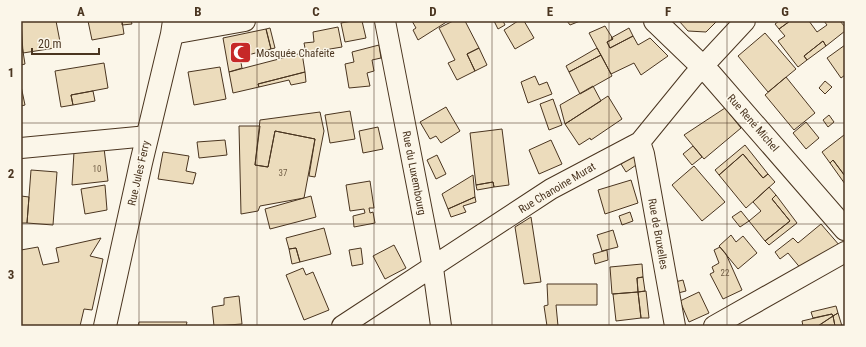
<svg xmlns="http://www.w3.org/2000/svg" width="866" height="347" font-family="'Roboto Condensed',sans-serif">
	<rect width="100%" height="100%" fill="#fbf6e9"/>
	<!-- building -->
	<path fill="#ecdcbc" stroke="#4a3520" d="M21,21H56L61,47L23,53Z
		M88,21H122L124,34L92,40Z
		M122,21H131L132,24L122,25Z
		M352,21H362L366,38L345,42L341,23Z
		M412,21H448L418,40L413,30L416,28Z
		M453,21H465L479,48L467,54L475,71L457,80L448,63L455,60L439,28Z
		M494,21H503L505,25L498,29Z
		M518,21H524L534,38L515,49L504,30Z
		M567,21H580L570,25Z
		M679,21H717L706,32L688,31Z
		M779,21H790L779,29L775,24Z
		M790,21H809L817,32L827,25L824,21H840L845,27V31L826,46L823,41L804,56L807,60L798,67L778,41L785,36L779,29Z
		M605,26L613,39L607,42L610,48L633,36L638,45L650,38L668,56L641,75L634,63L611,74L589,33Z
		M338,27L342,47L306,53L304,43L314,42L313,32Z
		M270,28L275,48L271,49L266,29Z
		M629,28L633,36L610,48L607,42L613,39L611,38Z
		M266,29L271,49L240,57L242,68L229,72L223,38Z
		M765,33L796,69L768,92L738,56Z
		M21,39L25,64L21,65Z
		M823,41L826,46L807,60L804,56Z
		M379,45L381,58L372,60L374,71L367,73L370,86L349,88L345,64L354,62L352,52Z
		M845,45V75L841,78L827,58Z
		M479,48L487,65L475,71L467,54Z
		M597,48L601,55L569,72L566,66Z
		M302,53L305,72L258,84L259,87L233,93L229,72Z
		M601,55L612,76L580,94L569,72Z
		M104,63L108,88L71,95L73,105L61,107L55,71Z
		M220,67L226,99L194,105L188,72Z
		M305,72L306,82L291,85L289,80L259,87L258,84Z
		M535,76L539,85L547,82L552,94L528,103L521,82Z
		M786,77L815,113L794,130L765,95Z
		M825,81L832,87L825,94L819,88Z
		M21,86L25,105L21,106Z
		M593,86L601,101L565,124L560,105Z
		M93,91L95,101L73,105L71,95Z
		M608,96L622,119L591,140L590,138L579,145L565,124Z
		M553,99L562,125L549,130L540,104Z
		M446,107L460,131L441,143L436,136L430,139L420,122Z
		M725,108L741,128L704,159L684,135Z
		M350,111L355,139L330,143L325,115Z
		M320,112L324,131L315,177L309,176L315,139L275,131L268,167L255,165L260,120Z
		M829,115L834,122L828,127L823,120Z
		M806,122L819,138L806,149L793,133Z
		M239,126H260L255,165L268,167L275,131L315,139L304,198L260,206L258,211L241,214Z
		M378,127L383,149L363,153L359,131Z
		M502,129L509,185L494,187L493,182L476,185L470,133Z
		M844,135L845,136V176L833,160L830,163L822,152Z
		M225,140L227,155L199,158L197,142Z
		M551,140L562,164L539,174L529,150Z
		M745,145L768,174L763,178L743,154L719,175L715,170Z
		M693,146L702,157L692,165L683,154Z
		M104,148L108,181L72,185L74,152Z
		M163,152L189,156L186,171L196,173L193,184L158,179Z
		M743,154L763,178L768,174L775,182L746,208L719,175Z
		M437,155L446,174L436,179L427,160Z
		M633,156L639,163L626,172L621,164Z
		M833,160L845,176V184L830,163Z
		M694,166L725,202L702,221L672,185Z
		M31,170L57,172L53,225L27,223Z
		M473,175L475,197L448,209L442,194Z
		M631,180L638,203L605,214L598,190Z
		M370,181L374,208H369L370,213L373,212L375,223L354,227L353,216L365,213L364,209L350,211L346,185Z
		M493,182L494,187L477,190L476,185Z
		M105,185L107,210L85,214L81,189Z
		M769,187L776,195L772,199L790,221L765,241L749,221L761,211L753,202Z
		M776,195L797,223L769,245L765,241L790,221L772,199Z
		M21,196L29,197L27,223H21Z
		M311,196L316,217L270,229L265,209Z
		M475,197L476,202L463,206L466,212L451,217L448,209Z
		M741,211L749,221L740,227L732,217Z
		M630,212L633,221L622,225L619,216Z
		M531,217L541,282L524,284L515,227Z
		M821,224L840,246L802,270L788,253L780,259L775,252L793,238L798,243Z
		M324,228L331,254L300,262L296,248L289,249L286,238Z
		M613,230L618,247L602,251L597,235Z
		M731,235L736,242L743,236L757,253L738,269L719,246Z
		M101,238L90,256L103,259L92,310L84,309L80,326H21V250L38,247L43,265L59,262L56,248Z
		M394,245L406,268L385,279L373,256Z
		M720,247L726,254L742,290L723,299L710,274L714,272L712,267L719,263L714,250Z
		M296,248L300,262L292,264L289,249Z
		M361,248L363,264L352,266L349,250Z
		M607,250L608,260L595,264L593,254Z
		M642,264L643,277L637,278L638,292L612,294L610,267Z
		M303,268L306,275L313,272L329,310L304,320L286,275Z
		M643,277L645,291L638,292L637,278Z
		M683,280L686,291L678,293L675,282Z
		M547,284H597V305H556L558,326H547L544,306L548,305Z
		M646,291L649,318H641L638,292Z
		M638,292L641,318L616,321L613,294Z
		M699,292L709,313L689,322L680,301Z
		M239,296L242,324L214,326L212,307L224,305V298Z
		M836,306L838,313L833,316L832,314L813,318L811,312Z
		M838,313L842,326H835L833,316Z
		M832,314L833,316L818,326H803L802,321Z
		M833,316L835,326H818Z
		M139,322H187L186,326H138Z"/>
	<g fill="none" stroke-linecap="round" stroke-linejoin="round">
		<defs>
			<path id="street" d="M385,21L433,268L441,326
				M172,34L245,21
				M640,142L644,154L675,326
				M21,148L148,136
				M342,326L551,189L640,142L693,77L745,21
				M714,326L845,252"/>
			<path id="secondary" d="M655,21L711,75L845,229
				M105,326L141,163L172,34L174,21"/>
		</defs>
		<!-- street casing -->
		<use href="#street" stroke="#4a3520" stroke-width="22"/>
		<!-- secondary casing -->
		<use href="#secondary" stroke="#4a3520" stroke-width="24"/>
		<!-- street -->
		<use href="#street" stroke="#fbf6e9" stroke-width="20"/>
		<!-- secondary -->
		<use href="#secondary" stroke="#fbf6e9" stroke-width="22"/>
	</g>
	<!-- grid -->
	<path fill="none" stroke="#4a3520" stroke-width="1" stroke-opacity="0.55" d="M139,21V326M257,21V326M374,21V326M492,21V326M609,21V326M727,21V326M21,123H845M21,224H845"/>
	<!-- icons -->
	<defs>
		<symbol id="mosque-square" viewBox="-11 -11 22 22"><rect x="-9" y="-9" width="18" height="18" rx="4" fill="#c62828" stroke="#fbf6e9"/><path d="M3.5-4.9A6 6 0 1 0 3.5 4.9A5 5 0 1 1 3.5-4.9Z" fill="#fff"/></symbol>
	</defs>
	<g fill-rule="evenodd">
		<use href="#mosque-square" x="228" y="40" width="25" height="25"/>
	</g>
	<g text-anchor="middle" dominant-baseline="central" stroke-width="3" stroke-linejoin="round" paint-order="stroke">
		<!-- number labels -->
		<g font-size="9" fill="#725f47">
			<text x="97" y="169">10</text>
			<text x="283" y="173">37</text>
			<text x="725" y="273">22</text>
		</g>
		<!-- poi labels -->
		<g font-size="11" fill="#4a3520" stroke="#fbf6e9" text-anchor="start">
			<text x="256" y="53">Mosquée Chafeite</text>
		</g>
		<!-- street labels -->
		<g font-size="11" fill="#4a3520" stroke="#fbf6e9">
			<text transform="translate(753 123) rotate(49)">Rue René Michel</text>
			<text transform="translate(139 173) rotate(-77)">Rue Jules Ferry</text>
			<text transform="translate(414 173) rotate(79)">Rue du Luxembourg</text>
			<text transform="translate(557 188) rotate(-31)">Rue Chanoine Murat</text>
			<text transform="translate(658 234) rotate(80)">Rue de Bruxelles</text>
		</g>
	</g>
	<!-- border -->
	<rect width="866" height="347" fill="none" stroke="#fbf6e9" stroke-width="44"/>
	<!-- scale -->
	<path d="M32 48v6h67v-6" fill="none" stroke="#4a3520" stroke-width="2"/>
	<text x="38" y="48" font-size="12" fill="#4a3520" stroke="#fbf6e9" stroke-width="3" paint-order="stroke">20 m</text>
	<rect x="22" y="22" width="822" height="303" fill="none" stroke="#4a3520" stroke-width="1.5"/>
	<g font-size="13" text-anchor="middle" font-weight="bold" fill="#4a3520">
		<text x="81" y="16">A</text>
		<text x="198" y="16">B</text>
		<text x="316" y="16">C</text>
		<text x="433" y="16">D</text>
		<text x="550" y="16">E</text>
		<text x="668" y="16">F</text>
		<text x="785" y="16">G</text>
		<text x="11" y="77">1</text>
		<text x="11" y="178">2</text>
		<text x="11" y="279">3</text>
	</g>
</svg>
